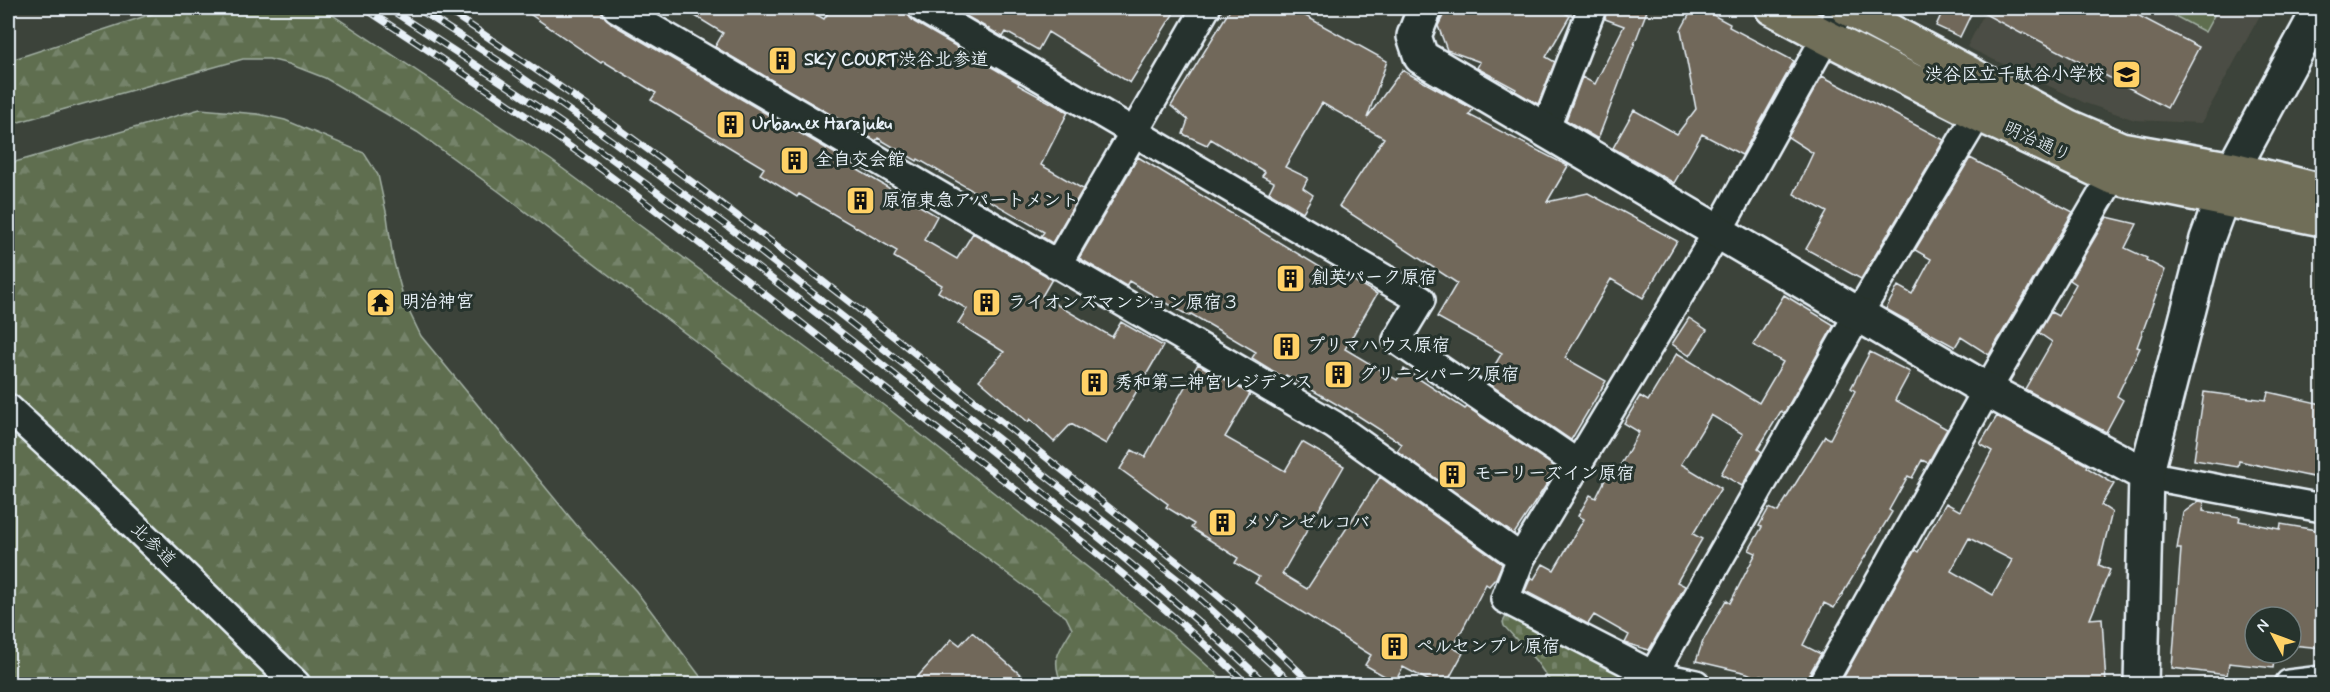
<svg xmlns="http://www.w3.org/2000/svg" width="2330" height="692" font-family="Mynerve,'Klee One',sans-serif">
	<defs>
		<pattern id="forest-firs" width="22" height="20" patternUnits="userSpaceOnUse" patternTransform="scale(1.5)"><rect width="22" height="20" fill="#5e6e50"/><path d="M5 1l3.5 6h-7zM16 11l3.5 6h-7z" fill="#75836a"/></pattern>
		<pattern id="cemetery-stones" width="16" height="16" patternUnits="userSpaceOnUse" patternTransform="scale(1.5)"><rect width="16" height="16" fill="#5e6e50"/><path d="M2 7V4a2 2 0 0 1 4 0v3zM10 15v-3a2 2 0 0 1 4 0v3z" fill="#75836a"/></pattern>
	</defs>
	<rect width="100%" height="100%" fill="#3c433a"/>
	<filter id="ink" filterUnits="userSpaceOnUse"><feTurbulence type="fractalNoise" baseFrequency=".0167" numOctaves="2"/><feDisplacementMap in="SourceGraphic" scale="12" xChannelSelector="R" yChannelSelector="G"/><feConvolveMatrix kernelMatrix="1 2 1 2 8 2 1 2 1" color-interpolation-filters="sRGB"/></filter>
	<g filter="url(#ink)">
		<!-- built -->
		<path fill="#4c4e44" d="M1987,8H2264L2201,123L2135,120L2085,103L1967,47Z"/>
		<!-- forest -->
		<path fill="url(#forest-firs)" stroke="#a3b0a4" stroke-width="1.5" d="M170,8H322L551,160L890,410L1174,636L1228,684H1062C1051,659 1058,652 1072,629L1066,617L782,407L501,193L417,132L325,78L289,64L269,59H243L8,125V61Z
			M200,109L258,114L285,120L364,153L378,175L387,216L393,259L405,303L421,336L583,533L636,591L706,684H8V164Z"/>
		<!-- cemetery -->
		<path fill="url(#cemetery-stones)" stroke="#a3b0a4" stroke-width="1.5" d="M1510,609L1637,675L1633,684H1552L1536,661L1504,626L1503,622Z"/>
		<!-- pitch -->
		<path fill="#5e6e50" stroke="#a3b0a4" stroke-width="1.5" d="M2160,8H2218L2205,32Z"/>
		<!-- building -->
		<path fill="#71685a" stroke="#e8f1f8" stroke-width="1.5" fill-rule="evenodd" d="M521,8H593L603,13L612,24L860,168L858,170L937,216L924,240L957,259L973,233L1052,279L1042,296L1112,337L1121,322L1163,346L1106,444L1071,424L1054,442L1030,419L1028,422L979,380L1004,352L958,323L967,309L938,292L942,285L894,257L897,251L799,194L797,197L760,174L764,168L651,100L656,93L603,61L601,63Z
			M682,8H805L824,19L831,8H906L908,15L914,22L1019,83L1018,85L1068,112L1041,165L1083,189L1052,243L1041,236L1044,232L918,159L917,161L878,138L876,141L715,47L723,33Z
			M952,8H1177L1130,83L1048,32L1038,50L1006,32L1003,37Z
			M1231,8H1291L1387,61L1367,118L1402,70L1473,109L1469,115L1568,166L1547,202L1588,193L1677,241L1643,298L1611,279L1565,358L1606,381L1571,440L1485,381L1502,353L1437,317L1457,283L1339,206L1384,138L1322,103L1285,167L1308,178L1303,188L1313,195L1303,212L1269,192L1274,182L1262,176L1265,172L1211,139L1207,145L1183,134L1188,120L1171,106Z
			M1447,8H1556L1570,16L1546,57L1555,62L1538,104L1515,91L1516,89L1477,68L1480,62L1447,50L1438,26Z
			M1607,8H1648L1598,139L1566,120L1582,77L1595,84L1624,26L1605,19Z
			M1693,8H1700L1730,24L1729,27L1794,61L1742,155L1702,134L1674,183L1613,148L1634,110L1677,134L1696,109L1681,30Z
			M1944,8H2124L2199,47L2167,108L2023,32L2022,34L1974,8L1960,37L1936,26Z
			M1822,76L1944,140L1861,279L1806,249L1827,212L1794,194L1813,153L1788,137Z
			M1138,157L1343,281L1346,276L1377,294L1345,349L1397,380L1404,369L1465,409L1467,407L1555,467L1556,470L1514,534L1397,451L1402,444L1346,408L1345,409L1286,375L1284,378L1278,374L1252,358L1256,352L1191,314L1189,316L1129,281L1126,286L1079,258Z
			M1970,158L2073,212L1989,355L1961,337L1955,347L1886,309L1898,286L1912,294L1931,259L1915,250Z
			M2107,217L2137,224L2125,248L2147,258L2146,260L2165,270L2137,347L2140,348L2117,396L2123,400L2106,432L2025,389L2052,342L2039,333L2051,312L2058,316L2076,284L2070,280Z
			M1784,295L1834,325L1784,413L1781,411L1758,449L1762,452L1742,486L1721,474L1743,434L1711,415L1681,464L1721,488L1693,534L1702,539L1677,582L1685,586L1649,650L1625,643L1629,635L1594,615L1588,624L1525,591L1531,577L1534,579L1543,564L1554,570L1584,519L1578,516L1590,495L1596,498L1610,470L1616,473L1639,432L1624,423L1640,396L1648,401L1677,353L1759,403L1783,362L1753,345Z
			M1689,318L1707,330L1690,356L1672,344Z
			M1870,352L1910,372L1895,400L1947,429L1928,463L1922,460L1912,478L1908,476L1889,510L1892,512L1834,608L1824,603L1803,645L1821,654L1808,676L1806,684H1781L1761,675L1759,679L1747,673L1696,661L1703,641L1726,600L1730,603L1756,553L1749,550L1762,527L1759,526L1769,508L1778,512L1825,436L1830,439L1855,391L1851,388Z
			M1198,364L1250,394L1225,437L1285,471L1302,442L1344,466L1282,574L1307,589L1380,477L1502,564L1496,578L1489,586L1486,584L1453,648L1463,653L1446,684H1435L1403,667L1395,682L1365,665L1371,655L1255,583L1259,577L1235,563L1238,558L1191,528L1194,524L1166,507L1168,504L1120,469L1132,450L1145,457Z
			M2204,392L2266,400L2268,392L2322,404V479L2239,461L2238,467L2194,460Z
			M1997,416L2087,465L2086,467L2114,484L2101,505L2112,512L2099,565L2110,570L2090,619L2102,618L2106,684H1840L1915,550L1918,552L1946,503L1960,511L1992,451L1980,444ZM1969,538L2012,560L1993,595L1951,571Z
			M2199,501L2204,502L2203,511L2240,517L2239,521L2280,529L2281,524L2322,531V576L2318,600H2322V648L2291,645V617H2255V653H2275L2273,668L2229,663L2227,675L2172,668L2181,549H2177L2183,513Z
			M972,632L1031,684H911L952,639L960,645Z"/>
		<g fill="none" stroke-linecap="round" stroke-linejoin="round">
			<defs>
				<path id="street" d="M617,8L1334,425L1521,558
					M922,8L1421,300L1397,340L1578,464
					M1545,130L1592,8
					M1057,265L1206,8
					M8,408L97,490L296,684
					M2146,475L2322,508
					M1653,675L1859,313L1978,114
					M1696,684L1653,675L1505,599L1521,558L1717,233L1842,8
					M1822,684L1987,390L2112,177
					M2289,684L2322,680"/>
				<path id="secondary" d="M1425,8L1414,36L1421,57L1987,390L2146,475
					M2141,684L2146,475L2207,239L2233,169L2320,8"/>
				<path id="primary" d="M1772,8L1826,37L1978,114L2112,177L2322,219
					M1847,8L2069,127L2121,149L2233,169L2322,191"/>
			</defs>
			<!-- street casing -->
			<use href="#street" stroke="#e8f1f8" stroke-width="32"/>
			<!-- secondary casing -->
			<use href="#secondary" stroke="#e8f1f8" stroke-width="38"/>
			<!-- primary casing -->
			<use href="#primary" stroke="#e8f1f8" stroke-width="38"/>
			<!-- street -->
			<use href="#street" stroke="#26332d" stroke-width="27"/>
			<!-- secondary -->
			<use href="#secondary" stroke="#26332d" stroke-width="33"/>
			<!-- primary -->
			<use href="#primary" stroke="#706e59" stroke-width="33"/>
			<defs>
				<path id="rail" d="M364,8C448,63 532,118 613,178C715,254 814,333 914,411C1027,499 1144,584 1247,684
					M388,8C467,59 547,111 623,167C733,247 840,331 946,415C1055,502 1165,587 1266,684
					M417,8L499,61L614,142L726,225L1181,582L1293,684
					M444,8C705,179 945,378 1189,571L1235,610L1312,684"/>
			</defs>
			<!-- rail casing -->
			<use href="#rail" stroke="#e8f1f8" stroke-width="7"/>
			<!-- rail -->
			<use href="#rail" stroke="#26332d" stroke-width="4.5" stroke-dasharray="14" stroke-linecap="butt"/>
		</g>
	</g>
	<!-- icons -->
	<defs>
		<symbol id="building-square" viewBox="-11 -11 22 22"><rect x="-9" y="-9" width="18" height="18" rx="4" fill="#ffd166" stroke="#26332d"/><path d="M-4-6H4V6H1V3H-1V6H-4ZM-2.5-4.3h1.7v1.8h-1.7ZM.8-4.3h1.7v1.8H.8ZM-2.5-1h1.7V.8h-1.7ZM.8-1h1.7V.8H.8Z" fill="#111"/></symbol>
		<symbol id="school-square" viewBox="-11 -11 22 22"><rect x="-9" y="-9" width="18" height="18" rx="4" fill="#ffd166" stroke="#26332d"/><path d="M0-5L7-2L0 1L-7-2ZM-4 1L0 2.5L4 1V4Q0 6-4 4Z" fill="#111"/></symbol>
		<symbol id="temple-square" viewBox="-11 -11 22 22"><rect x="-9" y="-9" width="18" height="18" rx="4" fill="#ffd166" stroke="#26332d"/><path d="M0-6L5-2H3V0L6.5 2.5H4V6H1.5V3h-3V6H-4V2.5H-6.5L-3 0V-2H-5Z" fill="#111"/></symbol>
	</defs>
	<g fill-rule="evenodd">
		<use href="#building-square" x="766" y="44" width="33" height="33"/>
		<use href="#school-square" x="2110" y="58" width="33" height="33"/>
		<use href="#building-square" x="714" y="108" width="33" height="33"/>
		<use href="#building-square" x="778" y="144" width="33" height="33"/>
		<use href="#building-square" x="844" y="184" width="33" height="33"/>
		<use href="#building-square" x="1274" y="262" width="33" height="33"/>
		<use href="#temple-square" x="364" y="286" width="33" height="33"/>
		<use href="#building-square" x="970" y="286" width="33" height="33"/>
		<use href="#building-square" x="1270" y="330" width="33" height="33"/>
		<use href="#building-square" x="1322" y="358" width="33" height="33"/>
		<use href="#building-square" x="1078" y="366" width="33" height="33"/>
		<use href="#building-square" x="1436" y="458" width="33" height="33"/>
		<use href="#building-square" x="1206" y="506" width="33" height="33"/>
		<use href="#building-square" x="1378" y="630" width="33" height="33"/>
	</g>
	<g text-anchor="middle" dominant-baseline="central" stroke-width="6" stroke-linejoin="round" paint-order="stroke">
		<!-- poi labels -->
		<g font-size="18" font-weight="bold" fill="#e8f1f8" stroke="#26332d" text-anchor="start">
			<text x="804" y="60">SKY COURT渋谷北参道</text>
			<text x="2105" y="75" text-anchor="end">渋谷区立千駄谷小学校</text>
			<text x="752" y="124">Urbanex Harajuku</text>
			<text x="815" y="160">全自交会館</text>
			<text x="882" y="201">原宿東急アパートメント</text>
			<text x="1311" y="278">創英パーク原宿</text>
			<text x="402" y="302">明治神宮</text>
			<text x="1008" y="303">ライオンズマンション原宿３</text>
			<text x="1307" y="346">プリマハウス原宿</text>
			<text x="1359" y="375">グリーンパーク原宿</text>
			<text x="1115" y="383">秀和第二神宮レジデンス</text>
			<text x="1474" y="474">モーリーズイン原宿</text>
			<text x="1243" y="523">メゾンゼルコバ</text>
			<text x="1416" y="647">ペルセンプレ原宿</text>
		</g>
		<!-- street labels -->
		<g font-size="18" fill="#e8f1f8" stroke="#26332d">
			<text transform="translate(2037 142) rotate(25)">明治通り</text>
			<text transform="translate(153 545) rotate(44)">北参道</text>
		</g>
	</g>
	<!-- margin -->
	<rect width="2330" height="692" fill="none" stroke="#26332d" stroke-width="30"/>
	<rect x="15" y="15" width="2300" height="662" fill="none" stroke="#e8f1f8" stroke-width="2" filter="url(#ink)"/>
	<!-- north arrow -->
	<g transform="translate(2273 635) rotate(311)"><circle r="28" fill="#26332d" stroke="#747f7e" stroke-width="1.5"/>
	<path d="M0-4.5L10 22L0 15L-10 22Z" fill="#ffd166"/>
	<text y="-9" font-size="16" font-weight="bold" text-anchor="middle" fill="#e8f1f8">N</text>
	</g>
</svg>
